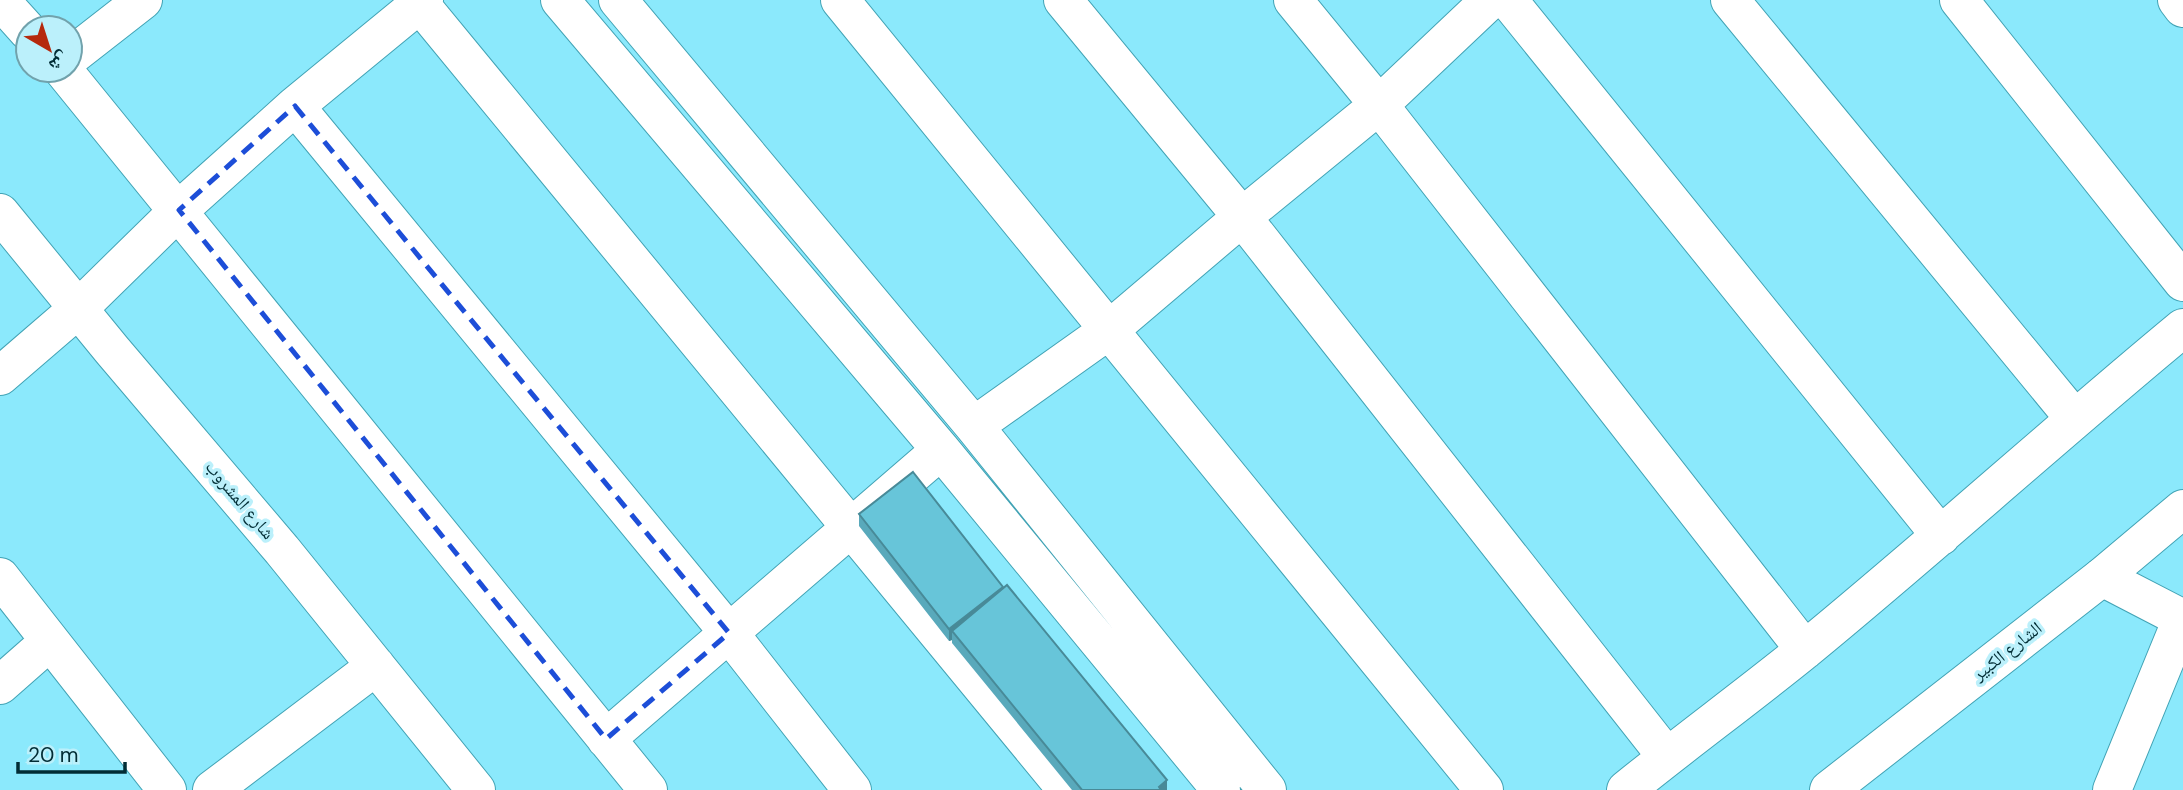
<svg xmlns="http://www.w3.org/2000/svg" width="2183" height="790" font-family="'DM Sans','Noto Naskh Arabic',sans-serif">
	<rect width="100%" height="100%" fill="#8be9fc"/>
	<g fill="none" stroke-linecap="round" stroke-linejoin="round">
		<defs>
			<path id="street" d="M0,0L28,31
				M560,0L941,450L1221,790
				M618,0L974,426L1267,790
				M840,0L1484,790
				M1063,0L1242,217L1667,757
				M1293,0L1379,105L1805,650
				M1508,0L1941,536
				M1730,0L2074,418
				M1959,0L2183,282
				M2177,0L2183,8
				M420,4L1067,790
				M70,57L143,0
				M63,70L648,790
				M295,106L729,633L852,790
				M0,213L112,350L282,550L476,790
				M0,376L79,308L179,210L295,106L424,0
				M974,426L1109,330L1242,217L1379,105L1490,0
				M0,577L167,790
				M2102,577L2183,619
				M0,685L50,641
				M606,739L941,450
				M212,790L376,666
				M1626,790C1685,742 1747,697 1806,649C1934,544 2056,433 2183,328
				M2112,790L2182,619"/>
			<path id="secondary" d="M1829,790L2102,577L2183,509"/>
		</defs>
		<!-- street casing -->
		<use href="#street" stroke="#42a3b5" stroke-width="40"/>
		<!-- secondary casing -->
		<use href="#secondary" stroke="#42a3b5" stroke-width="40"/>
		<!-- street -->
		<use href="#street" stroke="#fff" stroke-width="38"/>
		<!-- secondary -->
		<use href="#secondary" stroke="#fff" stroke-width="38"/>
	</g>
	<!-- wall -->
	<path fill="#59a9bb" d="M859,514L1003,589L1167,790H1072L952,643V640L949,641L859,526Z"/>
	<!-- shaded-wall -->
	<path fill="#488a98" d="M1003,587V599L952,631V640L949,641V629Z
		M1167,780V790H1159V787Z"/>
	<!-- building -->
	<path fill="#67c5d9" stroke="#488a98" stroke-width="2" d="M913,472L1003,587L949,629L859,514Z
		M1007,585L1167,780L1159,787L1161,790H1082L952,631Z"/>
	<!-- marked area -->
	<path fill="none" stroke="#1d4ed8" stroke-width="5" stroke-dasharray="14 9" stroke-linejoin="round" d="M295,106L729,633L606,739L179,210Z"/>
	<g text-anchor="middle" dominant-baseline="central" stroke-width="7" stroke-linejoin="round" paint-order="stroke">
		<!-- street labels -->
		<g font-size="18" fill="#022d35" stroke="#bbf0fb">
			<text transform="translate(240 500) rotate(50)">شارع المشروب</text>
			<text transform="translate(2007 651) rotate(-38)">الشارع الكبير</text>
		</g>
	</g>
	<!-- north arrow -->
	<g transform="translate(49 49) rotate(141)"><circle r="33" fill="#bbf0fb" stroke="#71a2ac" stroke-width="2"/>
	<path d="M0-5L12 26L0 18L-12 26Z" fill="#b5290d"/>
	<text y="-10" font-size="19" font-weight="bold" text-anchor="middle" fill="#022d35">ش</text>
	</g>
	<!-- scale -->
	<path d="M18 762v10h107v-10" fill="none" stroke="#022d35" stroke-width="3.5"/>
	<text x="28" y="762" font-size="21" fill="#022d35" stroke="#bbf0fb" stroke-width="5" paint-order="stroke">20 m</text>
</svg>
